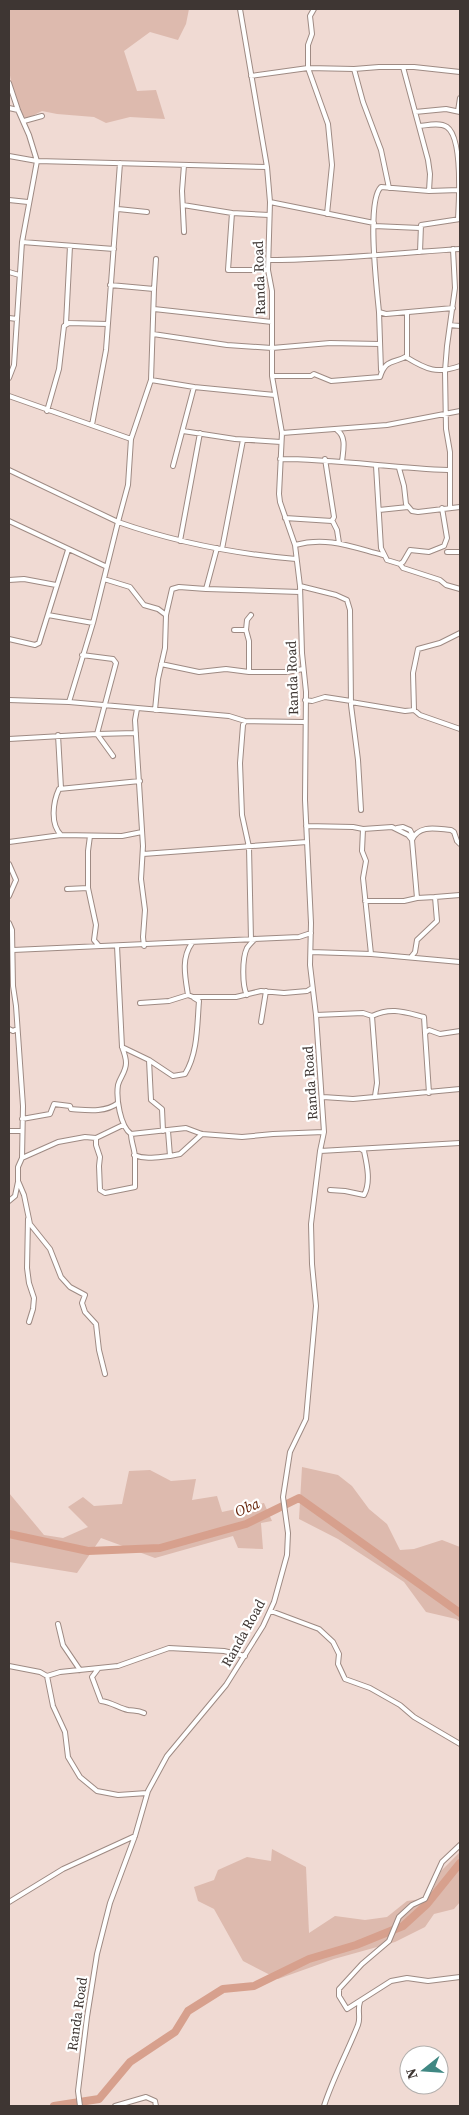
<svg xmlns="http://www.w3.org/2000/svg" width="469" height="2115" font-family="'Source Serif 4',serif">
	<rect width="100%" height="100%" fill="#f0dad3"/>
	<!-- green -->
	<path fill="#ddbaae" d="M10,9H189L186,24L178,40L150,32L124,51L137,91L156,90L165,119L130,117L106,123L94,117L57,114L42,111L26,119C7,94 4,39 10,9Z
		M302,1467L338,1475L352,1486L369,1509L387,1524L400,1550L414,1549L442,1540L460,1547V1622L456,1619L426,1612L404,1582L338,1539L299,1519Z
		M150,1470L171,1481L196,1479L192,1500L217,1496L222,1512L264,1503L272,1521L261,1523L263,1549L238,1548L233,1536L155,1558L101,1538L77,1573L9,1562V1493L44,1535L63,1538L88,1527L68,1507L83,1497L94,1506L122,1504L129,1471Z
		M272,1849L306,1867L309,1933L335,1916L365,1920L387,1917L407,1901L429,1898L441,1871L460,1852V1902L454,1909L434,1914L425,1927L395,1942L334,1959L278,1979L243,1961L214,1909L198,1901L194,1887L214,1880L218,1870L247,1857L271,1861Z"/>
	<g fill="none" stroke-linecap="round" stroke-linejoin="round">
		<!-- river -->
		<path stroke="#d7a08d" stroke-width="8" d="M9,1534L88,1551L160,1548L246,1524L299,1498L460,1613
			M54,2106L99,2099L130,2062L175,2032L188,2011L223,1989L254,1986L309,1959L356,1945L403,1926L427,1904L460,1863"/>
		<defs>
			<path id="street" d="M314,9L310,16L312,34L308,45V68L328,124L332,165L327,214
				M403,67L428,160L430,174L429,191
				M354,69L363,102L381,150L389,188
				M251,76L308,68L354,69L379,67H414L460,72
				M9,83L18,110L29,135L37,161L9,156
				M9,108L18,110
				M458,111L460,98
				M415,112L446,109L460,112
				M24,121L42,116
				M420,126C428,125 440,122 447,127C463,138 459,201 458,219
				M184,165L182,191L184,232
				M9,200L28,202
				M270,202L374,223
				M183,205L232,213
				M118,209L147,212
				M374,226L420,228
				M22,242L114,249
				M420,252L421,225L460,219
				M156,259L154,289L151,380L131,439L128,485L118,522C175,542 236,554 296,559
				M269,260C333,260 396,253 460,249
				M268,270H228L232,213L269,215
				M9,272L19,275
				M110,285L154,289
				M453,308L386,314L379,312C377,290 366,201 381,187L429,191L459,190
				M154,309L272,322
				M379,312L381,370
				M9,318L17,319
				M66,324L70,246
				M450,325L460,326
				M153,334L227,345L272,348L330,343L380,344
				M406,357C427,370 437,374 460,366
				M272,376H311L314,374L331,381L380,377C386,358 394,364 407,356V313
				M9,378L14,365L22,242L37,161L267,167
				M151,380L194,387L275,395
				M9,396L131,439
				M47,411L59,369L64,326L69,323L108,324
				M92,425L106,350L120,163
				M337,430C347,437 343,451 342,462
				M183,431L235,439L281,442
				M282,433L387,425L460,411
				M280,459C336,459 392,468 448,470
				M173,466L194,387
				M376,466L381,548L387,560L400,564L403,562L410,550L429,552L444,546L447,538L442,508
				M399,468L404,486L406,504L412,511L418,512L460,507
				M9,470L118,522L93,623L69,702
				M450,507V452L446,429L445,371L447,346L455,288L453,249
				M379,510L408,507
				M285,518L332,521L334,517L325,459
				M332,520L337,530L339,543
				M9,521L105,566
				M180,541L200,433
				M295,545C327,536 352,547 383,555
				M217,548L206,589L300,592
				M222,549L243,440
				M447,552H460
				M400,564L403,568L440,580L446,585L460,589
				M104,579L130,587L144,605L158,609L166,615
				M9,580L24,579L56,585
				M300,586L336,595L347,600L350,610L351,705L358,760L361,810
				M48,615L93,623
				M234,630H246L249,641V672
				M246,630L247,620L251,615
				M9,639L35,645L39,643L68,550
				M82,655L113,659L116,663L97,734L136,733
				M161,664L199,672L226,669L249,672H287L303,669
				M9,700L69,702L229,716L245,721L305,722
				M305,700L312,701L325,697L351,701
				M351,702L405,711L414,710L420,715L460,729
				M137,709L135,720L143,846L141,879L145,910L143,937L144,946
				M155,710L158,679L165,648L166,615L172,589L179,587L206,589
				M414,710L413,673L418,649L440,643L460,633
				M245,721L243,725L240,763L242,815L249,847L251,940
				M58,735L61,788
				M9,739L97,734L113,756
				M306,826L353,827L363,829L392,827L408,835L412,840C419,824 437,829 451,830L454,832L457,841L460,844
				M397,828L403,827L410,830L413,836
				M363,829L362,851L366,861L363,878L371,954
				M61,835C50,824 53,802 59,789L140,781
				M9,842L61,835L122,836L142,832
				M143,854L307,842
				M9,864L16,880L9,896
				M88,888V851L90,836
				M67,889L88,888L96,925L94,940L99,946
				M435,897L460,895
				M365,901H404L417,898
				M9,923L12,930L13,986L16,1006L23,1106L22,1158L18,1167V1181L24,1195L30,1224L50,1249L61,1277L70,1287L85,1295L82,1303L85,1312L96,1324L99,1350L105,1374
				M192,943C181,958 185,976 188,995L193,997H236L261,991L284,993L307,991L312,988
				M13,950L299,937L311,933
				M311,952L371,954L460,962
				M411,957L415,952L417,940L437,921L435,897L417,898L412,840
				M247,995C242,986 242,958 247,948C249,945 252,942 255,939
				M140,1003L169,1001L188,995
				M316,1015L363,1013L372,1016L377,1083L375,1096
				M372,1016C391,1007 404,1012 424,1017L425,1033L429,1030L440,1034L460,1031
				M261,1022L266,991
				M9,1029L13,1031L17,1029
				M425,1033L429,1093
				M122,1047L149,1060L173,1076L185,1074C198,1053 197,1025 199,1001L194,998
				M149,1060L151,1100L162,1109L163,1131
				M323,1097L353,1099L460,1089
				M22,1119L50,1114L54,1104L70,1106L71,1109C86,1110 105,1113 118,1103
				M9,1131H21
				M168,1131L170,1156L180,1154L202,1134
				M131,1134L186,1128L202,1134L242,1137L273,1134L324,1132
				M96,1138V1145L100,1157L99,1166L100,1190L105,1193L135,1187C135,1177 135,1167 135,1158C135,1150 131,1142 131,1134C120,1126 116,1098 118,1085C120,1077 126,1072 126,1063C126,1058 124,1052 122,1047L117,946
				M320,1151L460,1143
				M134,1155C146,1160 158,1157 170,1156
				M22,1158L58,1142L85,1137L96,1138L123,1125
				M330,1190L345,1191L364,1195C371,1182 367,1165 364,1151L361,1149
				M9,1201L15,1196L18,1182
				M28,1219L27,1268L29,1283L34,1298L33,1309L29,1322
				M271,1611L319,1629L333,1642L339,1654L338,1664L345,1679L370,1688L400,1705L414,1717L460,1744
				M58,1624L63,1645L80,1670
				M9,1666L40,1672L47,1676L60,1672L118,1666L169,1648L224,1651L245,1656
				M98,1669L92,1677L101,1701C111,1702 119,1708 128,1710C134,1711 138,1710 144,1713
				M47,1676L53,1706L65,1732L68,1757L80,1777L97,1791L118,1795L147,1793
				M460,1845L442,1862L425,1899L412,1905L399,1917L389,1941L362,1964L339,1989V1996L347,2009L391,1981L407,1978L428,1981L460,1977
				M9,1902L63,1869L135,1836
				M80,2106L78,2091L87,2017L97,1954L110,1903L135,1836L148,1791L167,1756L226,1685L263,1626L274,1602L287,1555L288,1533L283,1497L290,1452L306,1419L316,1306L312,1264L311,1224L320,1151L324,1132L316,1015L310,965L311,923L305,800L306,692L302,653L300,586L295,545L280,502L279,494L282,433L272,376V291L268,270L270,202L267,167L240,9
				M115,2106L146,2097L155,2101L156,2106
				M324,2106C333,2078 347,2053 358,2025C361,2018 357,2010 360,2002"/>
		</defs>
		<!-- street casing -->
		<use href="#street" stroke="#9e8a83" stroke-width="6"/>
		<!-- street -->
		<use href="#street" stroke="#fff" stroke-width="4"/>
	</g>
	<g text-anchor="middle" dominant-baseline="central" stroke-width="4.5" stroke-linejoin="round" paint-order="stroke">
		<!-- street labels -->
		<g font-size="14" fill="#3e3633" stroke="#fff">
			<text transform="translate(259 278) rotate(-92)">Randa Road</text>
			<text transform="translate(292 678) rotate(-92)">Randa Road</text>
			<text transform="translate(310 1083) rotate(-94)">Randa Road</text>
			<text transform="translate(243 1633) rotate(-61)">Randa Road</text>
			<text transform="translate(77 2014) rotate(-82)">Randa Road</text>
		</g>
		<!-- water labels -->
		<g font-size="15" font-style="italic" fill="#66240a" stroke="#fff">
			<text transform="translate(247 1507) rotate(-23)">Oba</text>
		</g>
	</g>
	<!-- border -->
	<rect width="469" height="2115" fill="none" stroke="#3e3633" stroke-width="20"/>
	<!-- north arrow -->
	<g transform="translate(424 2070) rotate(253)"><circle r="24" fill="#ffffff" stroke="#b2afad"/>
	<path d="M0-4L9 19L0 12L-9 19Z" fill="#408883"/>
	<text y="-8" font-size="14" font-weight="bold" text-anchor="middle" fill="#3e3633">N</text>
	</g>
</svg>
